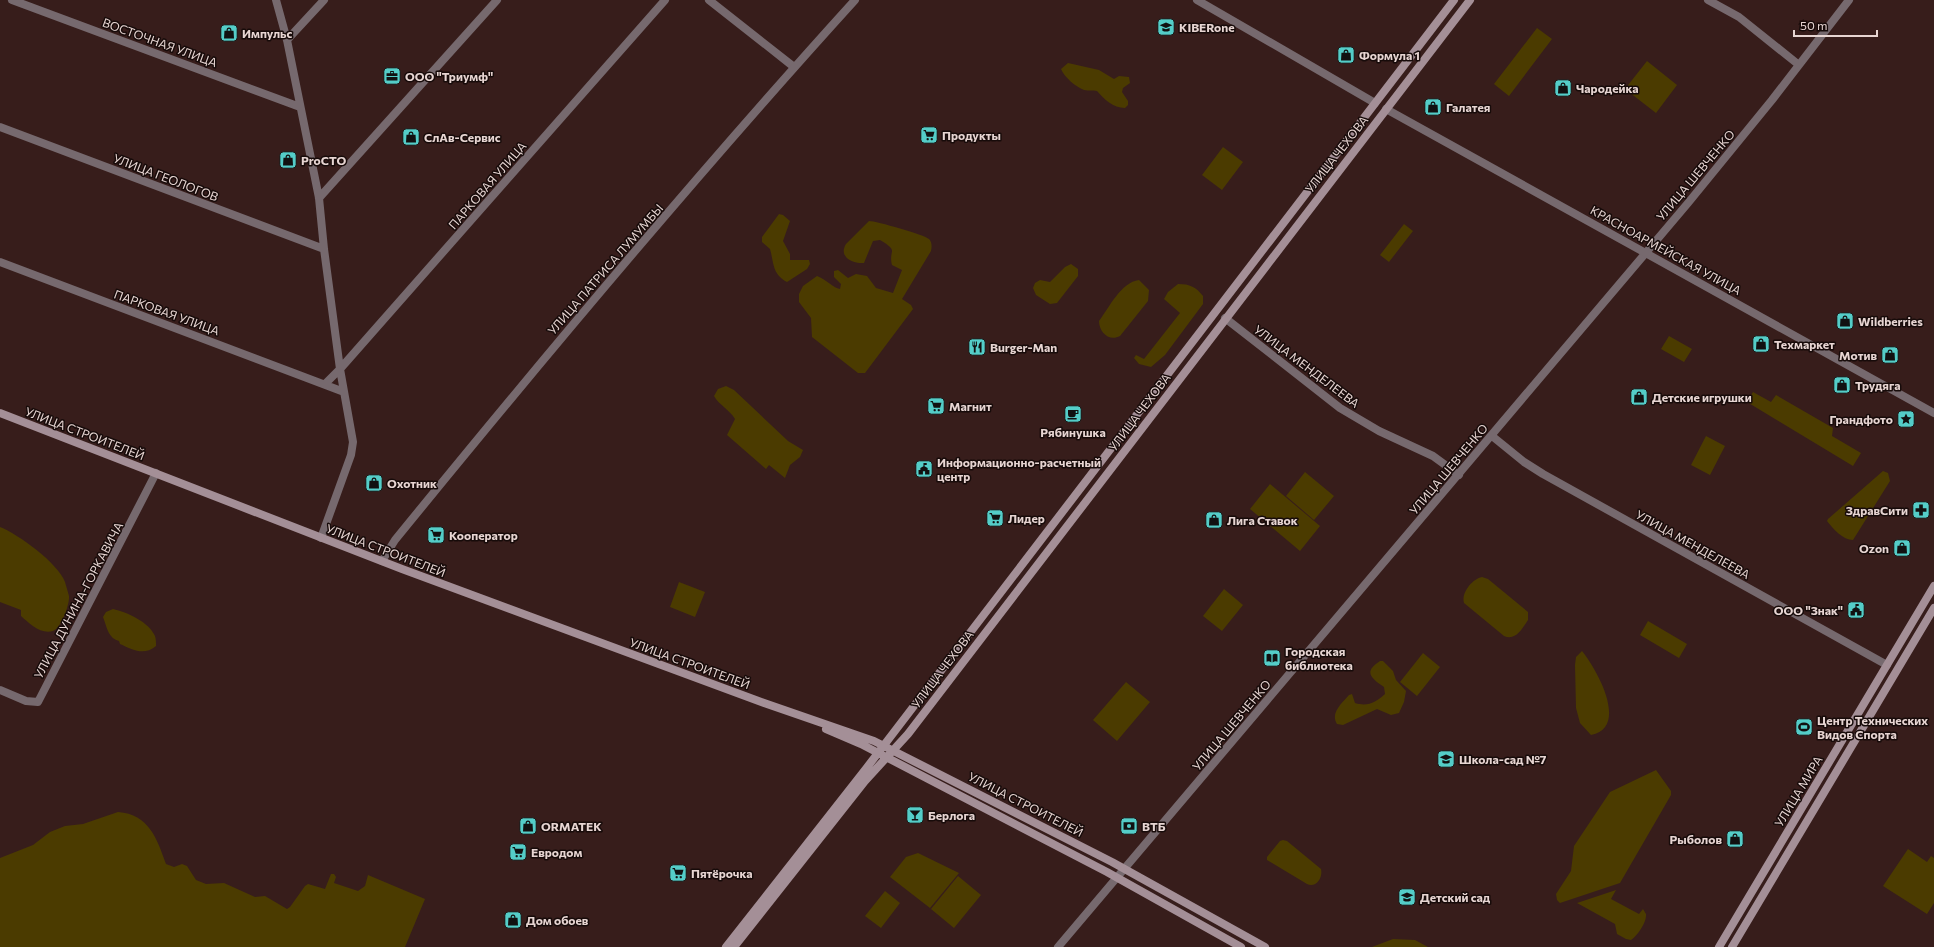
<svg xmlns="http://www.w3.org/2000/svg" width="1934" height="947" font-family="Commissioner,sans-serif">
	<rect width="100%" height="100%" fill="#371d1b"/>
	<!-- green -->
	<path fill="#4b3b00" d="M1537,28L1552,39L1509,96L1494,84Z
		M1647,61L1677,85L1656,113L1625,89Z
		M1068,63L1099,70L1114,79L1119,76L1129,77L1130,83L1123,88L1122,92L1128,101V105L1125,108C1113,108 1104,99 1097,91C1093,90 1089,91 1084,90C1076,87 1064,77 1061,69Z
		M1223,147L1243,162L1222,190L1202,175Z
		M779,214L783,215L790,221L783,241L790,254V260H809L810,264L807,269L787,282C772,274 774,263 770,249L762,242V237Z
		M869,221C876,221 925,235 929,239C932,242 932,247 931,251L902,299L911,305L913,309L865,373H858L812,337L811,318L799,302V294L803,286L817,276C826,279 833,288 840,289L841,284L834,277V271L838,270L848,278L856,274L867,276L876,288L893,293L902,270L892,265C888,249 900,252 880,240L873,241L864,263C853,264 838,257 846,244Z
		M1404,224L1413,231L1389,262L1380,255Z
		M1071,264L1078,269V276L1057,303L1050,304L1036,295L1033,288L1035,283L1040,280L1050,282L1065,267Z
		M1139,280L1149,290L1148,301L1120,336C1109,342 1099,332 1099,321C1109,308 1121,282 1139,280Z
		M1178,284C1190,284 1196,287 1203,296V304L1165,355L1151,367L1139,364L1134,358L1136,355L1144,359L1180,313L1164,299L1168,292Z
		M1669,336L1692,349L1684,362L1661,349Z
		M726,386L734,390L788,441L803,450L800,457L790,465L785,478L769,465L766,469L727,435L735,419C730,410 719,405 714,396L718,389Z
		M1753,392L1771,402L1776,395L1833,428L1832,436L1861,453L1853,466L1747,402Z
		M1706,436L1725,446L1710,475L1691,465Z
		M1883,471L1888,473L1890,481L1853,540C1843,540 1833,529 1827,521L1828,519Z
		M1305,472L1334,496L1314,520L1286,496Z
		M1270,484L1320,526L1300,551L1250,509Z
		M0,527C18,534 58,563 65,582C66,586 68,592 69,596C70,604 61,629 53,631C41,635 29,623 21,616V610L0,602Z
		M1482,577L1488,579L1528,612V620C1522,629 1516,641 1504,636L1464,603C1461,593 1472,579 1482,577Z
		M679,582L705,592L695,617L670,607Z
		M1224,589L1243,605L1222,631L1203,616Z
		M113,609C127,612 149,622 155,636C156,639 156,643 156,646C144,656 133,650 120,644L119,641C108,638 107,627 103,617L106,612Z
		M1648,621L1687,644L1679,658L1640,635Z
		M1582,651C1596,668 1630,727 1591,735L1580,723L1576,708L1575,665L1576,657Z
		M1423,653L1440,667L1417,696L1400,682Z
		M1380,661H1383L1393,671L1396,680L1406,691L1404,702L1399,713L1391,715L1377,709L1343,725L1337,724C1330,713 1342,703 1349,695L1352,694L1355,703C1368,707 1376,702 1385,694L1384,687C1371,678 1363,672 1380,661Z
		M1126,682L1150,702L1117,741L1093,720Z
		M1656,770L1671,791V795L1620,883L1560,903L1557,900L1556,894L1571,871L1574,846L1610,792Z
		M118,812C149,814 157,839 166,864L174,867L182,864L187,866L196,880L206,884L224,883L255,897L265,896L287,909L290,907L305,886L308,884L325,889L331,874H334L336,877L334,883L358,891L365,886L368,875L425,899L405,947H0V858L33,845L50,832L65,826L83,824Z
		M1283,840L1287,841L1321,869C1323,878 1316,888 1307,884L1267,860V857L1280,841Z
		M1908,849L1927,862L1931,856L1934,858V903L1927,914L1883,886Z
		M918,853L959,873L930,908L890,877L906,857Z
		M958,876L981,895L954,928L931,909Z
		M1616,890L1611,899L1639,914L1643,909L1646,914C1647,922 1638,935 1631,940L1626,939L1617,934L1615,924L1577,903Z
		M885,891L900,903L881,928L865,916Z
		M1393,939L1415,940L1428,947H1372Z"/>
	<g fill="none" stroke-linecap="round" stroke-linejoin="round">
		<!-- minor -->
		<path stroke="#76696e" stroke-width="8" d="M12,0L300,107
			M276,0L287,40L319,198L324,249L340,369L353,442L351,455L321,538
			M709,0L794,67
			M1197,0L1375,103
			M1708,0L1739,17L1799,65
			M287,40L324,0
			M0,127L324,249
			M319,198L497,0
			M0,262L344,392
			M1225,318L1340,408L1379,431L1433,456L1459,475
			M325,384L340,369L665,0
			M1492,436L1524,462L1543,474L1887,665
			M0,690L26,701L38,702L156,473
			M1058,947L1688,203L1772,100L1849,0"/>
		<!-- tertiary -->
		<path stroke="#76696e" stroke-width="8" d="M1386,109L1934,413
			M382,561L395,540C544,357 696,175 855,0"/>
		<!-- secondary -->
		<path stroke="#a48f97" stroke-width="8" d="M0,413L402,569L767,704L874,741L1112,862L1265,947
			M826,729L861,744L1107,872L1241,947
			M726,947L865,770L1454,0
			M734,947L865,781L908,734L1470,0
			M1719,947L1934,586
			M1732,947L1934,608"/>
	</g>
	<!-- icons -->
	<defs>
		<symbol id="school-square" viewBox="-11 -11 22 22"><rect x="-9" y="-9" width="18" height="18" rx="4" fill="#54cdc8" stroke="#170b0a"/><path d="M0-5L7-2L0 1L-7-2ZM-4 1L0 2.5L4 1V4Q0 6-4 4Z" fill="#111"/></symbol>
		<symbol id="shop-square" viewBox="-11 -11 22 22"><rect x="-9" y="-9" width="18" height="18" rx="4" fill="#54cdc8" stroke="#170b0a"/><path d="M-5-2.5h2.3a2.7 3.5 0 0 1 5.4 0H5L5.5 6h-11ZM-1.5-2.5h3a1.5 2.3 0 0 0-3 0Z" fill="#111"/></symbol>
		<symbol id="office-square" viewBox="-11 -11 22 22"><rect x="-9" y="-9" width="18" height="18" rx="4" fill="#54cdc8" stroke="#170b0a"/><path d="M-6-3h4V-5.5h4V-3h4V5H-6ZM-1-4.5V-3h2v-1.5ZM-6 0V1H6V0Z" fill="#111"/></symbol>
		<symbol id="supermarket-square" viewBox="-11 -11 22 22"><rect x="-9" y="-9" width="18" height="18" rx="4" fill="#54cdc8" stroke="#170b0a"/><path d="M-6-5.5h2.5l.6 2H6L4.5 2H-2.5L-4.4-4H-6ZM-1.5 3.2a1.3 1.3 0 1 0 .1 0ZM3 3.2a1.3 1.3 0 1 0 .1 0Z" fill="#111"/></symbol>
		<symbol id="restaurant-square" viewBox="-11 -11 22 22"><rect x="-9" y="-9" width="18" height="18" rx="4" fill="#54cdc8" stroke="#170b0a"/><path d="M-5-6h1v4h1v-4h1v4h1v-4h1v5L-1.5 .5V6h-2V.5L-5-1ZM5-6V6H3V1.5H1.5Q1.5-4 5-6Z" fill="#111"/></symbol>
		<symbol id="cafe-square" viewBox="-11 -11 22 22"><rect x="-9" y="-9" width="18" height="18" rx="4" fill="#54cdc8" stroke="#170b0a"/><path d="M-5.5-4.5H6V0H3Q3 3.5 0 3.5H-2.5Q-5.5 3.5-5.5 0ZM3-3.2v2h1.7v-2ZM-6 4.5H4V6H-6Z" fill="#111"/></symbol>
		<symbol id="sight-square" viewBox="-11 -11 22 22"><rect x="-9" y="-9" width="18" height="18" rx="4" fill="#54cdc8" stroke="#170b0a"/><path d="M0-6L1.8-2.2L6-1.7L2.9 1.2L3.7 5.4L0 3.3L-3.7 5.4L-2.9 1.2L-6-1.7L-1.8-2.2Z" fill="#111"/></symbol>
		<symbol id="civic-square" viewBox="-11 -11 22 22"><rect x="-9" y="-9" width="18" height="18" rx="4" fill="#54cdc8" stroke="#170b0a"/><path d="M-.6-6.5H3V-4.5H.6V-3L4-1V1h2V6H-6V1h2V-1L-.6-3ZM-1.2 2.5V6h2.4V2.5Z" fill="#111"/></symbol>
		<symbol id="pharmacy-square" viewBox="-11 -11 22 22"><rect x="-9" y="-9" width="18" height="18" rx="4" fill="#54cdc8" stroke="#170b0a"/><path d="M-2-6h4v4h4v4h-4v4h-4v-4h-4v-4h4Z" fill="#111"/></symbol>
		<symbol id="library-square" viewBox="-11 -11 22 22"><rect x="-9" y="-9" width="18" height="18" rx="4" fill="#54cdc8" stroke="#170b0a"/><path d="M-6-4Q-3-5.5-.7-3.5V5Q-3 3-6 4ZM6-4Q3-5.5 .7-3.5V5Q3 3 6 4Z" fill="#111"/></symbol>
		<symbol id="stadium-square" viewBox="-11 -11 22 22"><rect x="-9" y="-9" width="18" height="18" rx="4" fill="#54cdc8" stroke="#170b0a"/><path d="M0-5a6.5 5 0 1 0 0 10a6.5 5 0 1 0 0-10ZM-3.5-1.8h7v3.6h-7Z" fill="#111"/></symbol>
		<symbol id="bar-square" viewBox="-11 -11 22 22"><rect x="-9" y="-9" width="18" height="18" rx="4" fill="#54cdc8" stroke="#170b0a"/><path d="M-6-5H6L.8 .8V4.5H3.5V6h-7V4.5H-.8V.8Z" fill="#111"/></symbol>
		<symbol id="bank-square" viewBox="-11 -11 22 22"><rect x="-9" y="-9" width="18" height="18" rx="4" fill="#54cdc8" stroke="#170b0a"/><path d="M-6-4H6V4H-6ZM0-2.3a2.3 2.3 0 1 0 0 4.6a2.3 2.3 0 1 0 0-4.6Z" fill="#111"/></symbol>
	</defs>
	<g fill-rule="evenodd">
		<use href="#school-square" x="1156" y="17" width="20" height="20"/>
		<use href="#shop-square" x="219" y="23" width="20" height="20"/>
		<use href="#shop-square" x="1336" y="45" width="20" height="20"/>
		<use href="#office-square" x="382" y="66" width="20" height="20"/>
		<use href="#shop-square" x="1553" y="78" width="20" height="20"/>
		<use href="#shop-square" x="1423" y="97" width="20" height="20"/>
		<use href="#supermarket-square" x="919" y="125" width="20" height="20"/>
		<use href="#shop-square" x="401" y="127" width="20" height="20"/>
		<use href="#shop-square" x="278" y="150" width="20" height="20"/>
		<use href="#shop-square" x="1835" y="311" width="20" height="20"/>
		<use href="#shop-square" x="1751" y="334" width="20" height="20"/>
		<use href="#restaurant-square" x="967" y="337" width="20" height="20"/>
		<use href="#shop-square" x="1880" y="345" width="20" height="20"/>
		<use href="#shop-square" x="1832" y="375" width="20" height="20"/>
		<use href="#shop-square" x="1629" y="387" width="20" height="20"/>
		<use href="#supermarket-square" x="926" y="396" width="20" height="20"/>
		<use href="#cafe-square" x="1063" y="404" width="20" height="20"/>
		<use href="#sight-square" x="1896" y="409" width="20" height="20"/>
		<use href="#civic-square" x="914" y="459" width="20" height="20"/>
		<use href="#shop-square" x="364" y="473" width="20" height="20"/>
		<use href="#pharmacy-square" x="1911" y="500" width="20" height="20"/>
		<use href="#supermarket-square" x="985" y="508" width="20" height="20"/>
		<use href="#shop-square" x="1204" y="510" width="20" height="20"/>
		<use href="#supermarket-square" x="426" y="525" width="20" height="20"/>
		<use href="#shop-square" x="1892" y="538" width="20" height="20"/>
		<use href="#civic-square" x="1846" y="600" width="20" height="20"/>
		<use href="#library-square" x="1262" y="648" width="20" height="20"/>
		<use href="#stadium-square" x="1794" y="717" width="20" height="20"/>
		<use href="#school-square" x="1436" y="749" width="20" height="20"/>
		<use href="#bar-square" x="905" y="805" width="20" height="20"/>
		<use href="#shop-square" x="518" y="816" width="20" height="20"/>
		<use href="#bank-square" x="1119" y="816" width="20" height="20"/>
		<use href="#shop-square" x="1725" y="829" width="20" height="20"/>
		<use href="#supermarket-square" x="508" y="842" width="20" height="20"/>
		<use href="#supermarket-square" x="668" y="863" width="20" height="20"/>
		<use href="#school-square" x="1397" y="887" width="20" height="20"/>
		<use href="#shop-square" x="503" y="910" width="20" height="20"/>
	</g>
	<g text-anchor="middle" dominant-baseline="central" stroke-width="3" stroke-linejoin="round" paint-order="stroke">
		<!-- poi labels -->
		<g font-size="12" font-weight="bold" fill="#e7d5d2" stroke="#170b0a" text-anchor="start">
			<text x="1179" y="27">KIBERone</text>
			<text x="242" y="33">Импульс</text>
			<text x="1359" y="55">Формула 1</text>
			<text x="405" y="76">ООО "Триумф"</text>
			<text x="1576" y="88">Чародейка</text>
			<text x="1446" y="107">Галатея</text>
			<text x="942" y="135">Продукты</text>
			<text x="424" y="137">СлАв-Сервис</text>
			<text x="301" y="160">ProСТО</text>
			<text x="1858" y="321">Wildberries</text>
			<text x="1774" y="344">Техмаркет</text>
			<text x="990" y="347">Burger-Man</text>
			<text x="1877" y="355" text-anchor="end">Мотив</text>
			<text x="1855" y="385">Трудяга</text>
			<text x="1652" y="397">Детские игрушки</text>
			<text x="949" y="406">Магнит</text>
			<text x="1893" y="419" text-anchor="end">Грандфото</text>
			<text x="1073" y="432" text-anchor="middle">Рябинушка</text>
			<text x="937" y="462">Информационно-расчетный<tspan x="937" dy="14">центр</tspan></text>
			<text x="387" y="483">Охотник</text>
			<text x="1908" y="510" text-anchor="end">ЗдравСити</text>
			<text x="1008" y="518">Лидер</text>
			<text x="1227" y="520">Лига Ставок</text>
			<text x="449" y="535">Кооператор</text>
			<text x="1889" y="548" text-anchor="end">Ozon</text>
			<text x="1843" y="610" text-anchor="end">ООО "Знак"</text>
			<text x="1285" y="651">Городская<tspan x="1285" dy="14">библиотека</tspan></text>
			<text x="1817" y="720">Центр Технических<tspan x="1817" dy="14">Видов Спорта</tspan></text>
			<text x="1459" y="759">Школа-сад №7</text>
			<text x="928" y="815">Берлога</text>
			<text x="541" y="826">ORMATEK</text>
			<text x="1142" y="826">ВТБ</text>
			<text x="1722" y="839" text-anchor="end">Рыболов</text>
			<text x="531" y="852">Евродом</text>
			<text x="691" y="873">Пятёрочка</text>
			<text x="1420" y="897">Детский сад</text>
			<text x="526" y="920">Дом обоев</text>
		</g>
		<!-- street labels -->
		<g font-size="12" fill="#e7d5d2" stroke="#170b0a">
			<text transform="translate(160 42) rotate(20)">ВОСТОЧНАЯ УЛИЦА</text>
			<text transform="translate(1336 154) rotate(-52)">УЛИЦА ЧЕХОВА</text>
			<text transform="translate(1695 175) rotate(-50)">УЛИЦА ШЕВЧЕНКО</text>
			<text transform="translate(166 177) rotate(21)">УЛИЦА ГЕОЛОГОВ</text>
			<text transform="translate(487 185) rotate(-49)">ПАРКОВАЯ УЛИЦА</text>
			<text transform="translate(1666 250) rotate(29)">КРАСНОАРМЕЙСКАЯ УЛИЦА</text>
			<text transform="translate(605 269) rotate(-49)">УЛИЦА ПАТРИСА ЛУМУМБЫ</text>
			<text transform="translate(167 312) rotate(20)">ПАРКОВАЯ УЛИЦА</text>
			<text transform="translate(1307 366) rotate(37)">УЛИЦА МЕНДЕЛЕЕВА</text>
			<text transform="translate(1139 412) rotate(-53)">УЛИЦА ЧЕХОВА</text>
			<text transform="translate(85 433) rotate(21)">УЛИЦА СТРОИТЕЛЕЙ</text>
			<text transform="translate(1448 469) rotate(-50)">УЛИЦА ШЕВЧЕНКО</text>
			<text transform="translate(1693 544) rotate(29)">УЛИЦА МЕНДЕЛЕЕВА</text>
			<text transform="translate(386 550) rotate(21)">УЛИЦА СТРОИТЕЛЕЙ</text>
			<text transform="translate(78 600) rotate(-62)">УЛИЦА ДУНИНА-ГОРКАВИЧА</text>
			<text transform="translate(690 663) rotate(20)">УЛИЦА СТРОИТЕЛЕЙ</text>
			<text transform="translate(942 669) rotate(-53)">УЛИЦА ЧЕХОВА</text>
			<text transform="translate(1231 725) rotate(-50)">УЛИЦА ШЕВЧЕНКО</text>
			<text transform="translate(1798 791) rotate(-59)">УЛИЦА МИРА</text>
			<text transform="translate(1026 804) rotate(27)">УЛИЦА СТРОИТЕЛЕЙ</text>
		</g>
	</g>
	<!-- scale -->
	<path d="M1794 30v6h83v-6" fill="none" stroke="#e7d5d2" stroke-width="2"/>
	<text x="1800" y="30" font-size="12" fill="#e7d5d2" stroke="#170b0a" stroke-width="3" paint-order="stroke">50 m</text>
</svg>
